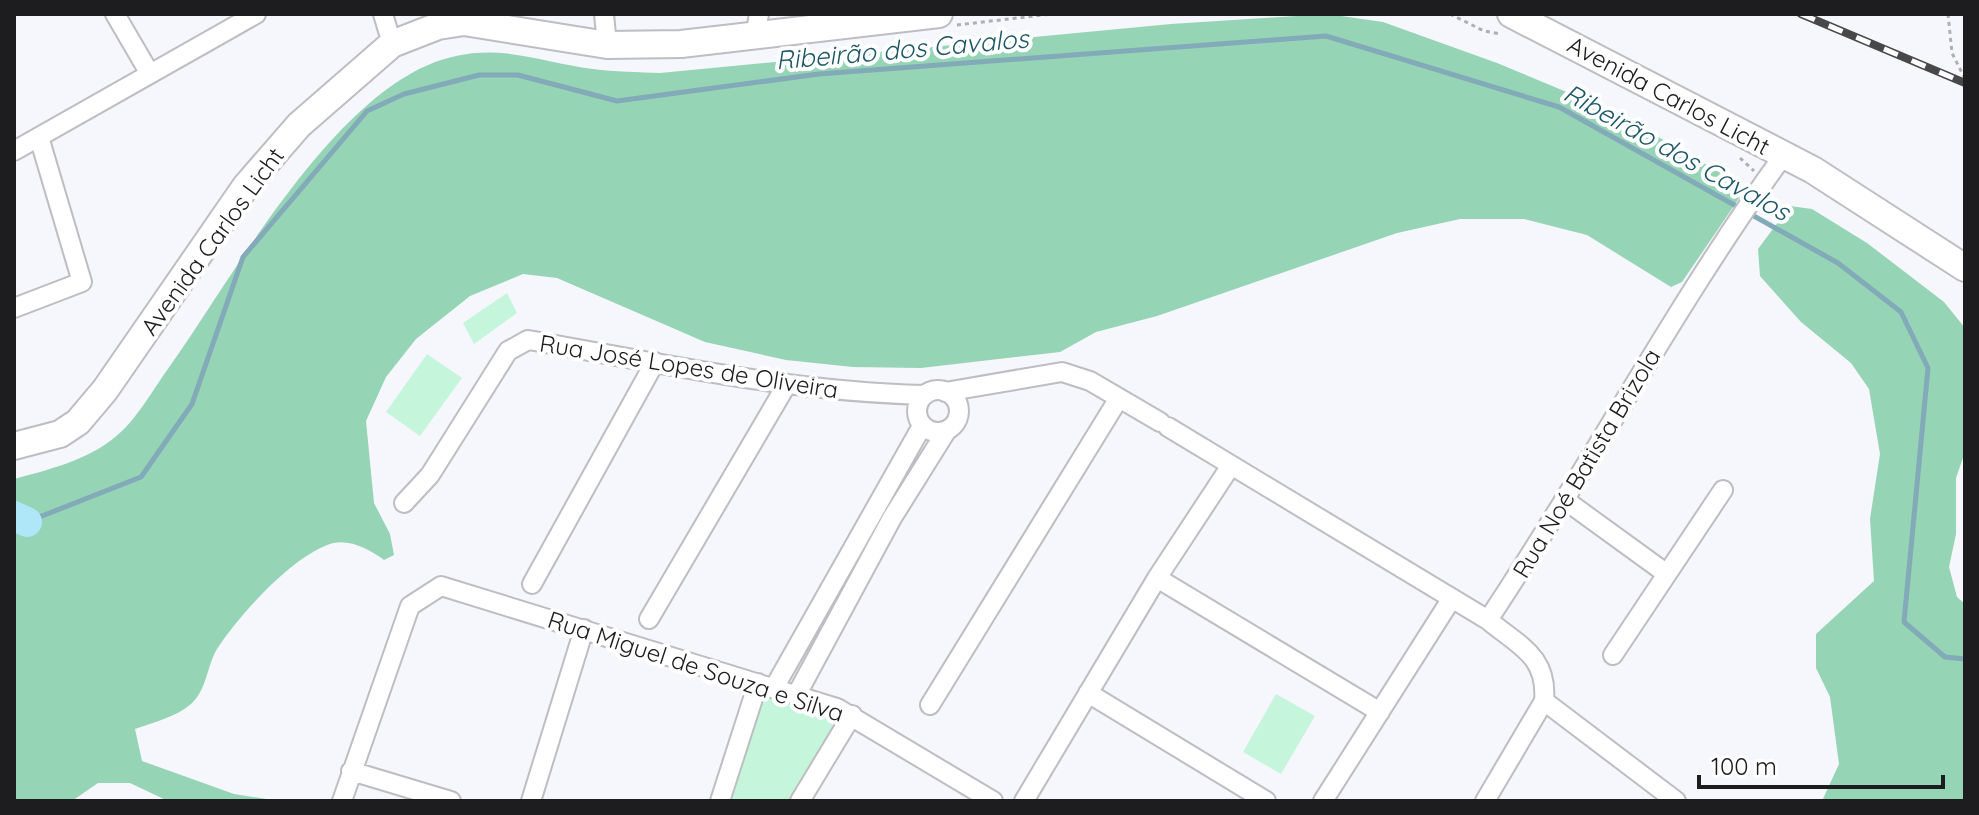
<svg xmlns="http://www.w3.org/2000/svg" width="1979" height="815" font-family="Quicksand,sans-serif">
	<rect width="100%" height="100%" fill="#f6f6fd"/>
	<!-- green -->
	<path fill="#c5f6dc" d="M507,293L517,313L474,344L463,323Z
		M427,354L462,378L420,436L386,412Z
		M758,683L852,715L800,801H720Z
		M1276,694L1315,716L1281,774L1243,752Z"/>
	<!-- forest -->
	<path fill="#95d4b5" d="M1327,14L1383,22L1497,63L1617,113L1741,185L1742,194L1682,282L1671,287L1587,235L1524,219H1460L1397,233L1157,316L1096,332L1060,352L921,368L853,367L786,360L705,342L557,278L523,274L470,296L416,339L386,377L366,421L374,503L390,534L394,555L384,560C371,550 351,539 333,543C294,554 239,615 217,649C207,665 207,690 191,704C176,717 154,722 135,729L142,761L234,794L279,801H168L130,783H98L72,801H14V479C48,470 87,460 114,438C137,420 153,389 170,366C235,275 339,80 456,56C505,45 546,63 593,69C615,72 638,72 660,73L1171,24Z
		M1790,206L1812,209L1867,243L1944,302L1965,328V452L1956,478V534L1949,567L1957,597L1965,604V801H1822L1839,764L1830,697L1816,668V634L1874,581L1870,519L1880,454L1869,389L1851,363L1801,322L1760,276L1758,249Z"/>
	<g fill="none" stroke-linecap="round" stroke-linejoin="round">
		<!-- stream -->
		<path stroke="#83aab8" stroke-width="5" d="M14,527L141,477L192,404L243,257L367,111L404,94L479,75H518L617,101L819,74L1326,36L1559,107L1838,263L1901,312L1928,368L1904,622L1945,657L1965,659"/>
		<!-- river -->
		<path stroke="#afe7f9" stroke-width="30" d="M14,516L27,522"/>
		<defs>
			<path id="street" d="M115,14L150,74
				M383,14L392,44
				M604,14L607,45
				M755,36L759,14
				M14,151L256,14
				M14,308L82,282L39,137
				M917 411a21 21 0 1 1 42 0a21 21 0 1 1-42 0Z
				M945,392L1062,372L1090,381L1160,422
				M1168,427L1488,620C1590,467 1675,305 1783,156
				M1565,500L1667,574
				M404,503L430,475L508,351L528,340C659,363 791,392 925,395
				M1157,578L1380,712
				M532,584L655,362
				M649,619L787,384
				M1613,655L1723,490
				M774,688L922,426
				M1088,693L1266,801
				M797,694L892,518L947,430
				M1544,701L1676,801
				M930,705L1119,398
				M351,771L451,801
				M342,801L410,606L441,586L837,708L993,801
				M531,801L584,629
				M720,801L758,683
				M800,801L852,715
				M1024,801L1157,578L1230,467
				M1323,801L1452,598
				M1485,801L1544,701C1548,656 1519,646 1488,620"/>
			<path id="secondary" d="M1511,14L1813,170L1965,268
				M14,446L60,434L78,422L105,390L246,186L299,125L392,44L438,26L464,22L607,45L681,44L939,14"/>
		</defs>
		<!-- street casing -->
		<use href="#street" stroke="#bdbdc3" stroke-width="22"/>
		<!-- secondary casing -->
		<use href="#secondary" stroke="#bdbdc3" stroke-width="30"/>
		<!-- path -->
		<path stroke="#aeaeb3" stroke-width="3" stroke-dasharray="4 4" stroke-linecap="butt" d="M1450,14L1484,31L1501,34
			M1948,14L1952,53L1965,79
			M957,25L1052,14
			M1740,158L1754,171"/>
		<!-- street -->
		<use href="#street" stroke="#fff" stroke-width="18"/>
		<!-- secondary -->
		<use href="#secondary" stroke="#fff" stroke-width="26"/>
		<defs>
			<path id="rail" d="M1801,14L1965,83"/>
		</defs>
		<!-- rail casing -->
		<use href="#rail" stroke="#48484b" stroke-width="8"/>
		<!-- rail -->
		<use href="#rail" stroke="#fff" stroke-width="5" stroke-dasharray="15" stroke-linecap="butt"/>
	</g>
	<g text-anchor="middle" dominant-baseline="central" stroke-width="8" stroke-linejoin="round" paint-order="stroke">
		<!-- street labels -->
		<g font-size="24" fill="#1d1d1f" stroke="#fff">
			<text transform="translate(1669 95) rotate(28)">Avenida Carlos Licht</text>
			<text transform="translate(212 241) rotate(-54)">Avenida Carlos Licht</text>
			<text transform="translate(689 366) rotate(9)">Rua José Lopes de Oliveira</text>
			<text transform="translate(1586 463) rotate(-59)">Rua Noé Batista Brizola</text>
			<text transform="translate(696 666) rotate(18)">Rua Miguel de Souza e Silva</text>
		</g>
		<!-- water labels -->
		<g font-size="26" font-style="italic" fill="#1d5868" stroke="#fff">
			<text transform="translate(902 49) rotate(-5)">Ribeirão dos Cavalos</text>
			<text transform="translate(1677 152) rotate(29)">Ribeirão dos Cavalos</text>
		</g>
	</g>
	<!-- border -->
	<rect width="1979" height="815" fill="none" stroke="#1d1d1f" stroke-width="32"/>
	<!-- scale -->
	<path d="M1699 775v12h244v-12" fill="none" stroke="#1d1d1f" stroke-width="4"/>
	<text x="1711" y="775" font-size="24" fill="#1d1d1f" stroke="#ffffff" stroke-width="6" paint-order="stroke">100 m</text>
</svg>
